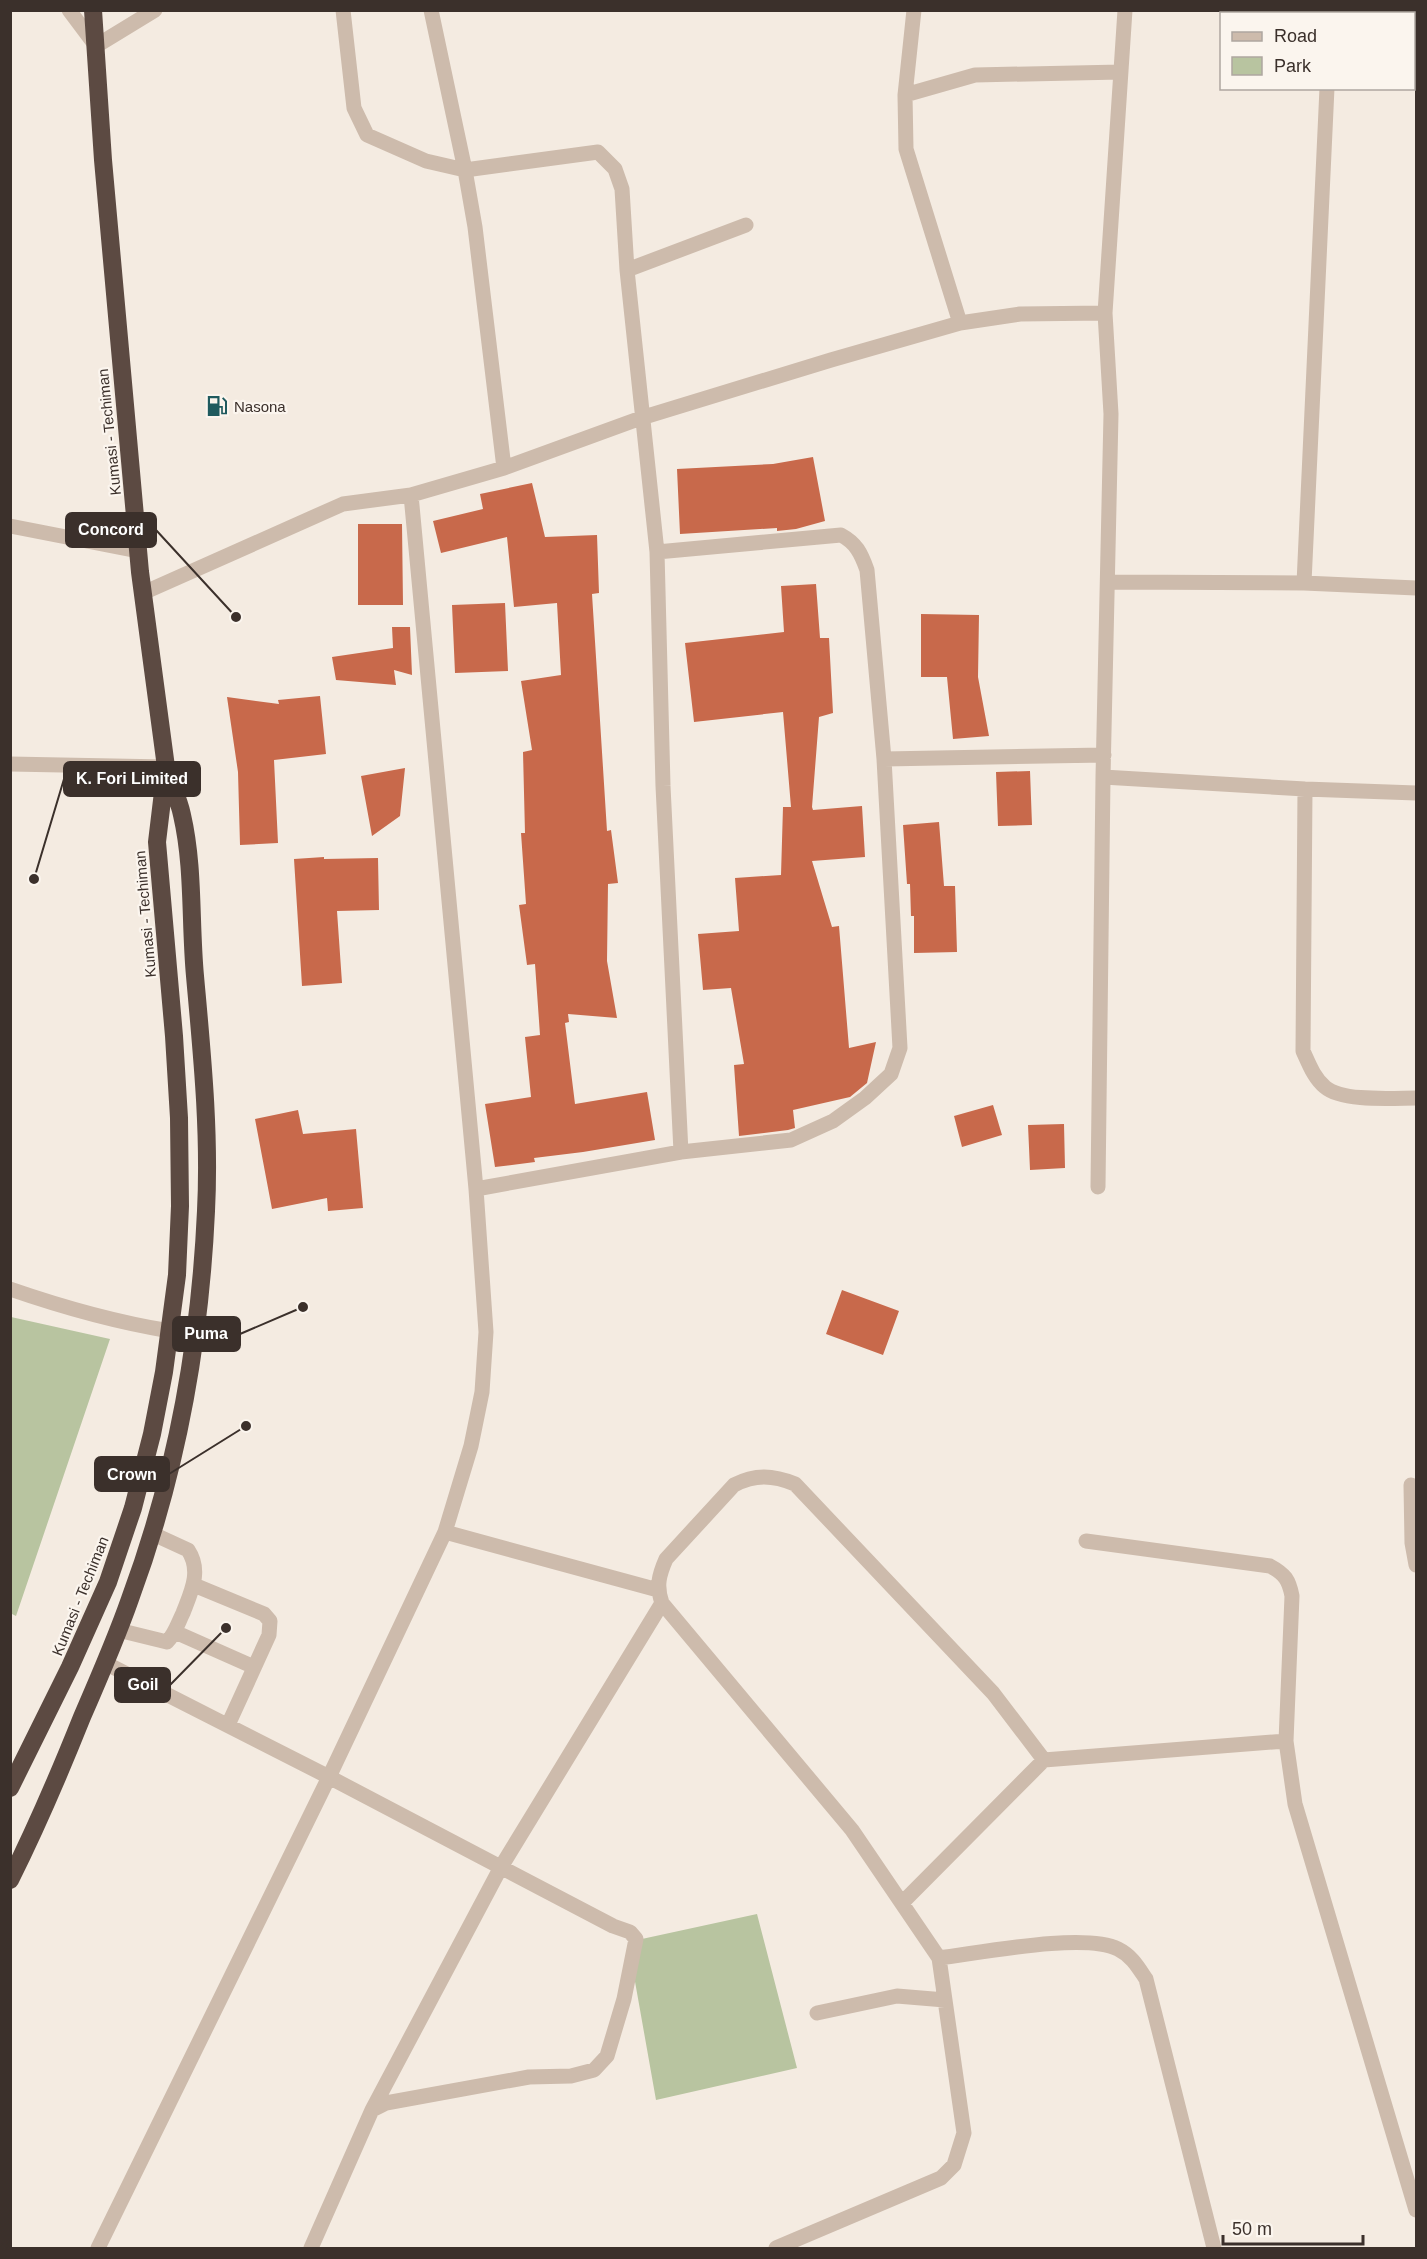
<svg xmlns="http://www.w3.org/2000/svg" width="1427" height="2259" font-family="Arial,sans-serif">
	<rect width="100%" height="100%" fill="#f4ebe1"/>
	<!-- green -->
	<path fill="#b8c4a0" d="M11,1317L110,1339L16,1616L10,1613Z
		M757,1914L797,2068L656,2100L628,1942Z"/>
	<!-- building -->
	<path fill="#c8694b" d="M813,457L825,521L796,529L777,531V528L680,534L677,469L773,464Z
		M532,483L545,537L597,535L599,593L592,594L607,831L611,830L618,883L608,884L607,961L617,1018L568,1014L569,1022L565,1023L575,1104L647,1092L655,1140L583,1152L534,1158L535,1162L495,1167L485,1104L531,1097L525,1037L540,1035L535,964L527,965L519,905L526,904L521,833H525L523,752L532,750L521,681L561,675L557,603L514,607L507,537L441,553L433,521L483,509L480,494Z
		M358,524H402L403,605H358Z
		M816,584L820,638H829L833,713L819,717L812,807L813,810L862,806L865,857L812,861L832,927L839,926L849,1048L876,1042L867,1083L850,1097L793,1110L795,1128L788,1130L739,1136L734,1065L744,1064L731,988L703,990L698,934L739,931L735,878L781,875L783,807H791L783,712L694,722L685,643L784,632L781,586Z
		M505,603L508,671L455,673L452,605Z
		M921,614L979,615L978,677L989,736L953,739L947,677H921Z
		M392,627H410L412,675L394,670L396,685L336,680L332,657L393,648Z
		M320,696L326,754L274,760L278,843L240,845L238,772L227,697L279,704L278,700Z
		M405,768L400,816L372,836L361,776Z
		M1030,771L1032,825L998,826L996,772Z
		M939,822L944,886H955L957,952L914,953V916H911L910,884H907L903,825Z
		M324,857V859L378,858L379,910L337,911L342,983L302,986L294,859Z
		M993,1105L1002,1135L962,1147L954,1116Z
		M298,1110L303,1134L356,1129L363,1208L328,1211L327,1198L272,1209L255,1119Z
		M1064,1124L1065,1168L1030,1170L1028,1125Z
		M842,1290L899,1311L883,1355L826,1334Z"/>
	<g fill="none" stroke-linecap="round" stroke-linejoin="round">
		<!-- minor -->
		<path stroke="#cdbbac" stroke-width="15" d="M69,10L96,46L155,10
			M343,10L354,108L367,135L426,161L465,170L475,227L504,468
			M431,10L465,170L598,152L615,169L622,189L627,270
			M914,10L905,95L906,149L960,323
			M1330,14V10
			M905,95L975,75L1121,72
			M1105,313L1125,10
			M10,526L138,551
			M1109,582L1304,583L1416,588
			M1304,583L1327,88
			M143,593L343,504L411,495L504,468L641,418L831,360L960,323L1020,314L1105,313L1111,414L1103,777L1098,1187
			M884,759L1104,755
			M10,764L166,767
			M1103,777L1305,789L1416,793
			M1305,789L1303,1051C1309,1064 1314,1078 1325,1087C1342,1102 1394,1098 1416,1098
			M681,1152L663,786L657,552L627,270L746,225
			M476,1189L681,1152L791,1140L833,1121L865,1098L891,1074L900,1048L884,759L867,570C861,553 856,543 841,535L657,552
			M10,1289C62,1307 115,1322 170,1331
			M1411,1485L1412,1543L1416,1565
			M445,1532L658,1590
			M1086,1541L1270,1566C1285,1574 1289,1580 1292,1596L1286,1741L1295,1804L1416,2210
			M194,1585L264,1614L270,1621L269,1635L228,1725
			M118,1630L167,1642C175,1634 178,1623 183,1613C191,1592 202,1571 188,1550L151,1533
			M175,1632L254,1667
			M105,1663L329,1777L613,1926L630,1932L636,1939L624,1999L607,2056L594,2070L571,2076L529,2077L386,2103L372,2110L311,2248
			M902,1903L1044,1760L1286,1741
			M939,1958C980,1953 1084,1932 1118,1949C1132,1956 1138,1967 1146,1979L1214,2248
			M817,2013L897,1996L945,2000
			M372,2110L501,1867L662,1603
			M98,2248L329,1777L445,1532L471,1446L482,1392L486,1332L476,1189L411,495
			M776,2248L941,2178L954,2165L964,2133L939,1958L852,1830L662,1603C656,1586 659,1575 666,1559L734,1485C755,1474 773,1475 795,1484L993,1693L1044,1760"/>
		<!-- highway -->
		<path stroke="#5c4a42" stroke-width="18" d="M10,1788L70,1667L108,1582L133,1508L152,1434L164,1372L177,1275L180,1206L179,1118L174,1036L157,842L166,767L140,572L103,160L93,10
			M10,1880C37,1826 60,1772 82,1717C99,1678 116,1639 130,1599C176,1475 200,1343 206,1211C210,1132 202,1054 195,976C190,922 194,867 182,815C179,800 172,786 167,771"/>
	</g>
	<!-- icons -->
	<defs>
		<symbol id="fuel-bare" viewBox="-9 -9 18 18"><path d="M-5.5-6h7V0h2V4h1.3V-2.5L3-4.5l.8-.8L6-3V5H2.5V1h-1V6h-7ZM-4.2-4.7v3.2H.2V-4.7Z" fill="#1f5a5e" stroke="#fbf5ee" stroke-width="2.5" paint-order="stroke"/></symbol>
	</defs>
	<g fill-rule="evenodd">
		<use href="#fuel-bare" x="202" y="391" width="30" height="30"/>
	</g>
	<g text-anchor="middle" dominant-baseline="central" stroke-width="4.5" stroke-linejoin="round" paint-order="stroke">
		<!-- poi labels -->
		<g font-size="15" fill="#3b302b" stroke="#fbf5ee" text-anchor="start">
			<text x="234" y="406">Nasona</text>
		</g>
		<!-- street labels -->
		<g font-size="15" fill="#3b302b" stroke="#fbf5ee">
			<text transform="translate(109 432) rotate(-96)">Kumasi - Techiman</text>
			<text transform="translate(145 914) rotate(-95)">Kumasi - Techiman</text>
			<text transform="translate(80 1596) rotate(-68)">Kumasi - Techiman</text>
		</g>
	</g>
	<!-- callouts -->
	<path fill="none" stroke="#3b302b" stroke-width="2" d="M236 617L156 530M34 879L64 779M303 1307L240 1334M246 1426L169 1474M226 1628L170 1685"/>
	<g fill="#3b302b" stroke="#fbf5ee" stroke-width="2">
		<circle cx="236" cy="617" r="6"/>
		<circle cx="34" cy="879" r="6"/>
		<circle cx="303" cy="1307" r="6"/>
		<circle cx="246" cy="1426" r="6"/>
		<circle cx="226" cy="1628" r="6"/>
	</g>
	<g fill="#3b302b" stroke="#3b302b" stroke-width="2">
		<rect x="66" y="513" width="90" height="34" rx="6"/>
		<rect x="64" y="762" width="136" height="34" rx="6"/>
		<rect x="173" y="1317" width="67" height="34" rx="6"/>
		<rect x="95" y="1457" width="74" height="34" rx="6"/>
		<rect x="115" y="1668" width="55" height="34" rx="6"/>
	</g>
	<g font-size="16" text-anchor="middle" font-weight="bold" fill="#fff">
		<text x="111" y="535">Concord</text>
		<text x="132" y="784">K. Fori Limited</text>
		<text x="206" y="1339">Puma</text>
		<text x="132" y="1480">Crown</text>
		<text x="143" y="1690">Goil</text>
	</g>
	<!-- border -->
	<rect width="1427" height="2259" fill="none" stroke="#3b302b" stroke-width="24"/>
	<!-- legend -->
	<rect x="1220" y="12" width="195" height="78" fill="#fbf5ee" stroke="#aea6a0" stroke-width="1.5"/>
	<rect x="1232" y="32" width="30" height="9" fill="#cdbbac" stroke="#aea6a0" stroke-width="1.5"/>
	<text x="1274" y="42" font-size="18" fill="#3b302b">Road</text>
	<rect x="1232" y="57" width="30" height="18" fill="#b8c4a0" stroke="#aea6a0" stroke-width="1.5"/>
	<text x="1274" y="72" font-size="18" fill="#3b302b">Park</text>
	<!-- scale -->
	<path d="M1223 2235v9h140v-9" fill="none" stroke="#3b302b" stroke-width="3"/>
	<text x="1232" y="2235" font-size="18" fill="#3b302b" stroke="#fbf5ee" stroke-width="4.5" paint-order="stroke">50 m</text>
</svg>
